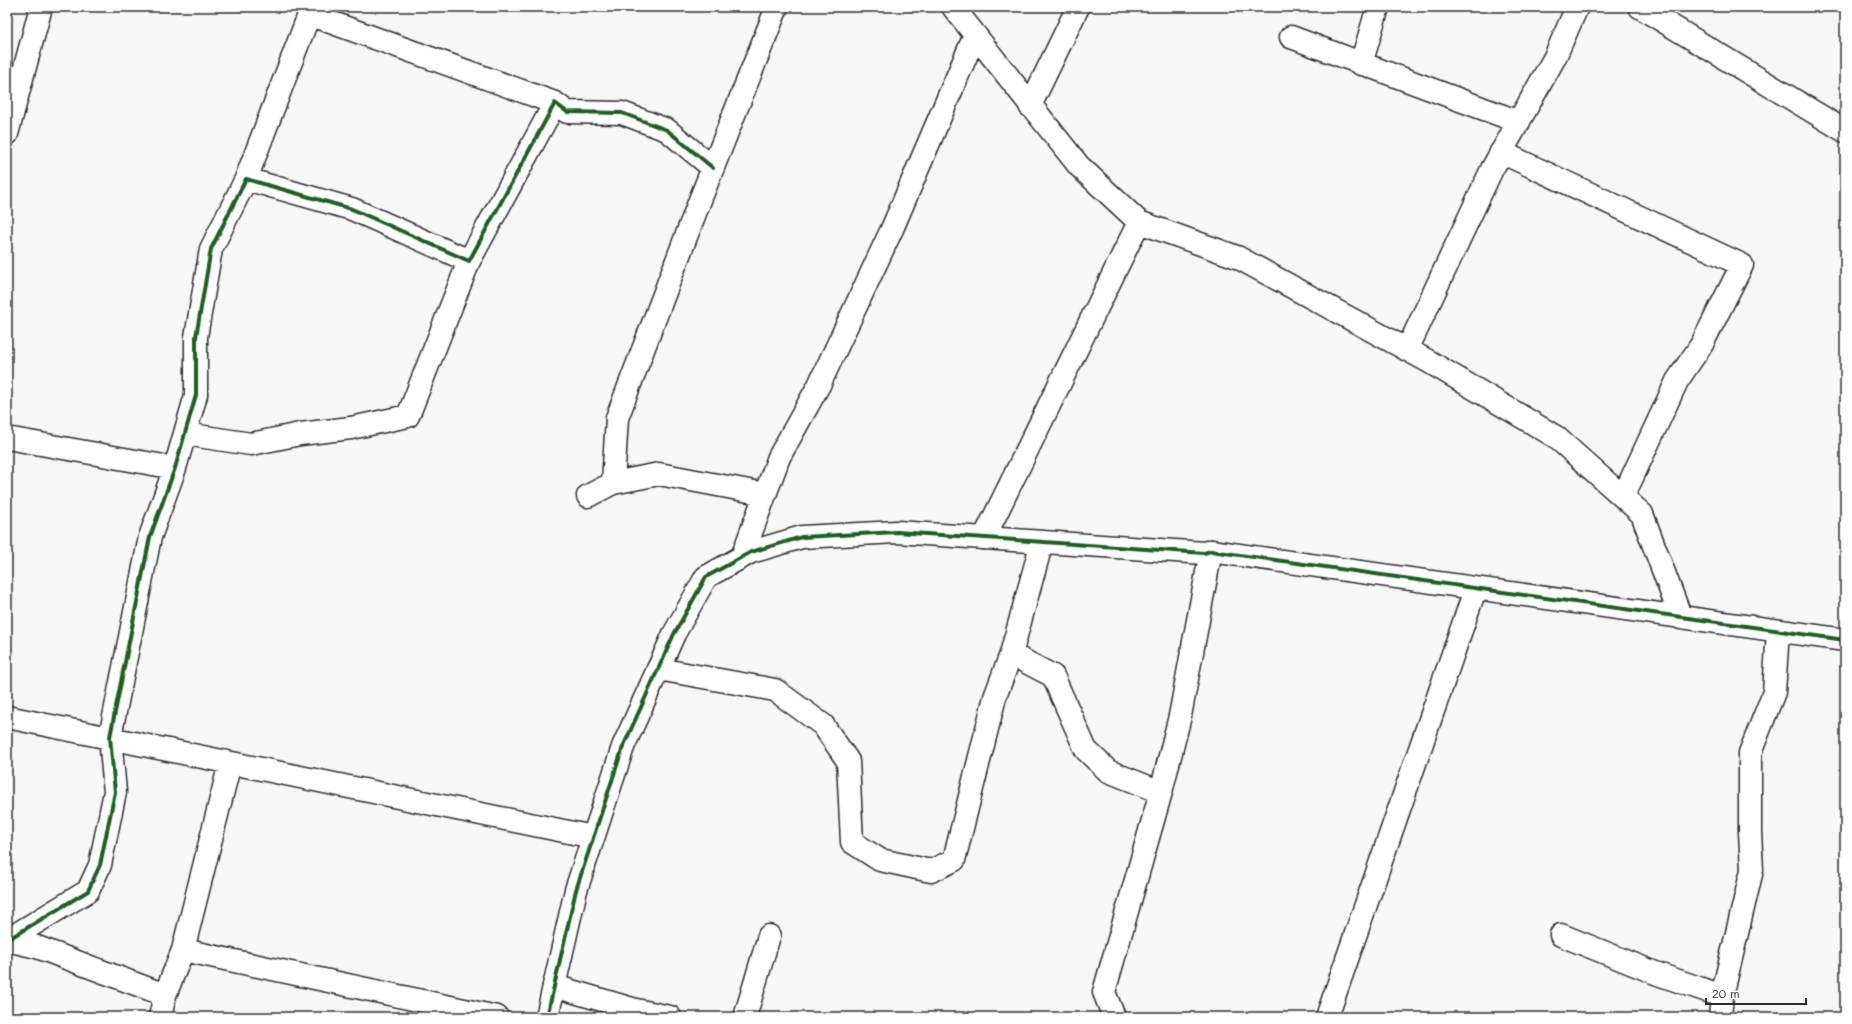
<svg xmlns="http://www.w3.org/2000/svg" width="1852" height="1024" font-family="Mali,sans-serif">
	<rect width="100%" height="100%" fill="#f7f7f7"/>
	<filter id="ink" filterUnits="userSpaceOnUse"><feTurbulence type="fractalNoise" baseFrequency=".025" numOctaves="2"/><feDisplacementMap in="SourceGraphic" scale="8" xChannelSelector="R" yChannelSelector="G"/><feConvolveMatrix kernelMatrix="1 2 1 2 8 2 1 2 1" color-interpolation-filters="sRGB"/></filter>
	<g filter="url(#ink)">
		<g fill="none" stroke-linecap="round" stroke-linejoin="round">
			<defs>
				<path id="street" d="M953,7L1079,166L1139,222L1237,257L1428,361L1556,437L1642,514L1681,618
					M1640,7L1845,131
					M308,14L555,103
					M1291,37L1519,122
					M1361,64L1378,7
					M1030,106L1078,7
					M7,134L41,7
					M1501,152L1742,265L1702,344L1677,381L1623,497
					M246,179L312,7
					M1407,350L1492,169L1555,57L1577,7
					M185,434L251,444L300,434L351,428L408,416L469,261
					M7,438L175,468
					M613,483L617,418L700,200L777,7
					M588,496L613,483L659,474L765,494
					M984,538L1139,222
					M742,557L779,457L819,385L892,229L975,35
					M1011,654L1053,676L1086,750L1108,771L1161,792
					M658,669L775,690L823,725L848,761L852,842L880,860L931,871L954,860L995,697L1011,654L1042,542
					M7,717L593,837
					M1561,935L1658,974L1722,996
					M7,940L88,891L100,865L115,792L110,737L150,537L175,468L196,395V337L211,249L246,179L352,209L469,261L555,103L567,112L622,113L667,130L713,168
					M7,940L37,947L165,995
					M183,950L497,1017
					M554,986L636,1010L670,1017
					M160,1017L165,995L183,950L230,763
					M745,1017L769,936
					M1114,1017L1104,992L1161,792L1180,716L1211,551
					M1327,1017L1475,590
					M1720,1017L1722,996L1752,870L1750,832V753L1774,692L1778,631"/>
				<path id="secondary" d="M547,1017L576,890L623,747L674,634L706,577L751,552L802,537L897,532L1204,553L1211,551L1845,640"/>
			</defs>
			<!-- street casing -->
			<use href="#street" stroke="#2b2b2b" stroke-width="25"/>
			<!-- secondary casing -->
			<use href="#secondary" stroke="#2b2b2b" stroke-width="25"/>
			<!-- street -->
			<use href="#street" stroke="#fff" stroke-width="22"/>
			<!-- secondary -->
			<use href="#secondary" stroke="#fff" stroke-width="22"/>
			<defs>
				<path id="cycleway" d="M7,940L88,891L100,865L115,792L110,737L150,537L175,468L196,395V337L211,249L246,179L352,209L469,261L555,103L567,112L622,113L667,130L713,168
					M547,1017L576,890L623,747L674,634L706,577L751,552L802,537L897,532L1204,553L1211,551L1845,640"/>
			</defs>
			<!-- cycleway casing -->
			<use href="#cycleway" stroke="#fff" stroke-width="6"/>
			<!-- cycleway -->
			<use href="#cycleway" stroke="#1b5e20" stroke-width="4"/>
		</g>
	</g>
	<!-- margin -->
	<rect width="1852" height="1024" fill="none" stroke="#fff" stroke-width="24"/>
	<rect x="12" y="12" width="1828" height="1000" fill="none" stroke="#2b2b2b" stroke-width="1.5" filter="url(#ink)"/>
	<!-- scale -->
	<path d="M1706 998v6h100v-6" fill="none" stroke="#2b2b2b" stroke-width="2"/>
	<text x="1712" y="998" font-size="12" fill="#2b2b2b" stroke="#ffffff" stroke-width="3" paint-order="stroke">20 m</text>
</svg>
